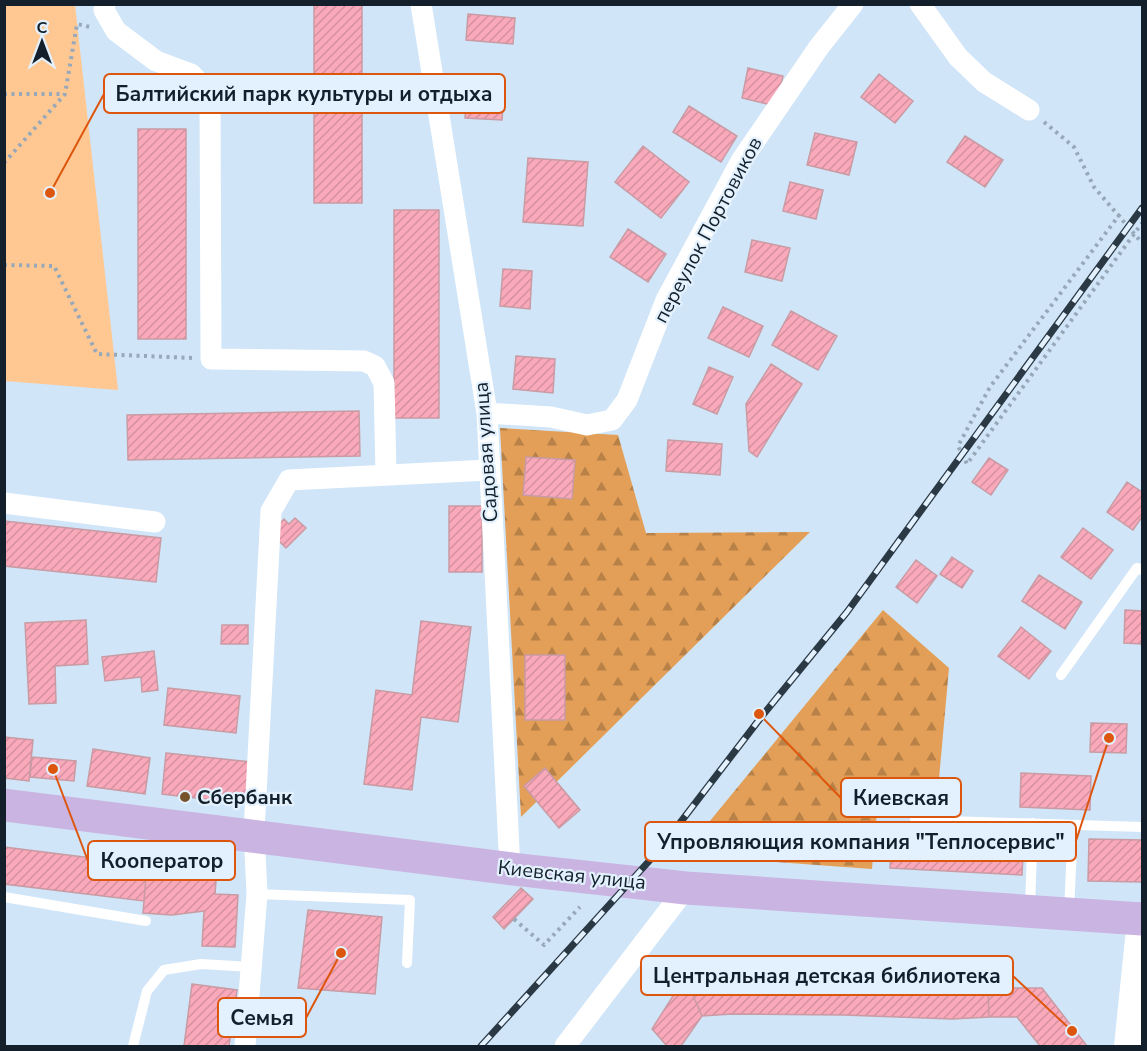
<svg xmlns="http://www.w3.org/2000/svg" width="1147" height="1051" font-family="'Nunito Sans',sans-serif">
	<defs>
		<pattern id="forest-firs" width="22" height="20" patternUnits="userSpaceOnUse" patternTransform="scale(1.5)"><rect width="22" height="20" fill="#e39f57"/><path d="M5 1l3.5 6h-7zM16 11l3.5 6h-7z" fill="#b78148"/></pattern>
		<pattern id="building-hatch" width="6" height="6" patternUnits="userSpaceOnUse" patternTransform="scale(1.5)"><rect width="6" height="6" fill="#f9a9ba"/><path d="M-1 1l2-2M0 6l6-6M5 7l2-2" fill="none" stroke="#d591a0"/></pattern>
	</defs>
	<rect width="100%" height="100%" fill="#d0e5f8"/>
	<!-- forest -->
	<path fill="url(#forest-firs)" d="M500,428L618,435L646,533L810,532L521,817Z
		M883,610L949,668L938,790L878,801L872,869L682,855Z"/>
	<!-- park -->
	<path fill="#ffc892" d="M4,5H75L118,390L5,381Z"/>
	<!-- building -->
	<path fill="url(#building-hatch)" stroke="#c99ba4" stroke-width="1.5" d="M314,4H362V203H314Z
		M468,14L515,18L513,44L466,40Z
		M748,68L783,76L776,106L742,98Z
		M879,74L913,101L895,123L861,97Z
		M468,86L504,89L502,120L465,118Z
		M689,106L737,136L721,162L673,132Z
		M138,129H186V339H138Z
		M815,133L857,142L849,175L807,165Z
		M965,136L1003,160L985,187L947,162Z
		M643,146L689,182L661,218L615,182Z
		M528,158L588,162L583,226L523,222Z
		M790,182L823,190L816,219L783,211Z
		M394,210H439V418H394Z
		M628,229L666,254L648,282L610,257Z
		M752,240L790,248L782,281L745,272Z
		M503,269L532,271L530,309L500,306Z
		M723,307L763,326L749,357L708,338Z
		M791,311L837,336L818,370L772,345Z
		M516,356L555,359L553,393L513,389Z
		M771,364L802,384L757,457L749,451L746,404Z
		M709,367L733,377L717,414L693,404Z
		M359,411L360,456L128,460L127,415Z
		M668,440L722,444L720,475L666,471Z
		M526,457L575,460L572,499L523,495Z
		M989,458L1008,470L991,495L972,482Z
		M1127,482L1142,492V517L1133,530L1107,512Z
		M449,506H482V572H449Z
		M295,518L306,528L286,548L276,538L274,530L284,519L289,524Z
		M4,521L161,538L156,582L4,566Z
		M1083,528L1113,550L1091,579L1061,557Z
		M952,557L973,571L962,588L940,574Z
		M916,560L937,576L917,603L896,587Z
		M1039,575L1082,602L1065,629L1022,601Z
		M1125,610L1142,611V644L1124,643Z
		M86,620L88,664L55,666L56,703L29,704L25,623Z
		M421,621L471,627L458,722L421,717L412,790L364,784L376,690L412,695Z
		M222,625H248V644H221Z
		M1021,627L1051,651L1029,679L998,656Z
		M154,651L158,690L142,692L141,677L105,681L102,657Z
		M525,655H565V720H525Z
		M168,688L240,696L236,733L164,725Z
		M1091,723L1127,724L1126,753L1090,752Z
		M4,737L33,740L29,781L4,778Z
		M93,749L150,758L145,794L87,786Z
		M166,753L251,762L247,804L162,794Z
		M32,757L76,761L74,781L30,777Z
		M545,768L580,810L559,828L524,786Z
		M1021,773L1091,776L1090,810L1020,807Z
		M892,828L1024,834L1022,875L890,868Z
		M1089,839L1142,840V882L1088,881Z
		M4,847L147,865L144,901L4,884Z
		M147,865L217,868L215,894L238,895L235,947L202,946L204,911L172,915L143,913Z
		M521,888L533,899L504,929L493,917Z
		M308,910L382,917L375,994L298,988Z
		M685,977L702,1016L681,1046H667L652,1029Z
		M685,977L988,988L989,1017L952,1019L844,1015L732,1014L702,1016Z
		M192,984L237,990L229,1046H184Z
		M988,988H1042L1087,1046H1040L1017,1017H989Z"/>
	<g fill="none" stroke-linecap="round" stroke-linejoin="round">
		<!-- path -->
		<path stroke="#96a8b9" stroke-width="4" stroke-dasharray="3 4.5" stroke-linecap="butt" d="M4,94H64
			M1044,122L1074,147L1094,187L1142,243
			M4,163L65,94L77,24L90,27
			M1120,214L990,387L958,446L967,464L1142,223
			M4,265L54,266L97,354L192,358
			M514,919L544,945L580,907"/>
		<!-- lane -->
		<path stroke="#fff" stroke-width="10" d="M1061,675L1137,568L1142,570
			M915,820L1142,827
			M257,894L410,900L407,963
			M4,897L146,921
			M1030,907L1033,823
			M1069,911L1073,825
			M133,1046L147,991L164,970L201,964L251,967"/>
		<!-- street -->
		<path stroke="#fff" stroke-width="21" d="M105,4L104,10L116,31L156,61L191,74L210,94L211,359L364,361L375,366L384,383L386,474
			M421,4L487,413L510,869
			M920,4L958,57L984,82L1029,110
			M487,413L551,417L587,425L612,420L627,400L666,300L741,161L819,47L853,4
			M4,503L155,522
			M245,1046L257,894L254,832L271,511L289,480L489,470
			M565,1046L686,888"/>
		<!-- secondary -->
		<path stroke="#fff" stroke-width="30" d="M1129,1046L1142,920"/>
		<!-- primary -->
		<path stroke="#cab4e1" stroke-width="33" d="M4,805L521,870L686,888L1142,919"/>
		<defs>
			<path id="rail" d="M481,1046L660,849L762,716L847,612L1142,208"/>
		</defs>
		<!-- rail casing -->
		<use href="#rail" stroke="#2b3945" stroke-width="7"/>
		<!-- rail -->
		<use href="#rail" stroke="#e3f1fe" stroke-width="4.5" stroke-dasharray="14" stroke-linecap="butt"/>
	</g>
	<!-- markers -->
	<circle fill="#77532d" stroke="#e3f1fe" stroke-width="2" cx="185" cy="797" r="6"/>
	<g text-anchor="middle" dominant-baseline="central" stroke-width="4.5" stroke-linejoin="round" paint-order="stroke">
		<!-- street labels -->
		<g font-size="20" fill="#13202b" stroke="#e3f1fe">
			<text transform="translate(708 230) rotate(-62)">переулок Портовиков</text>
			<text transform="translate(486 452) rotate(-94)">Садовая улица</text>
			<text transform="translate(572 875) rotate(6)">Киевская улица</text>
		</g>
		<!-- poi labels -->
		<g font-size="20" font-weight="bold" fill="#13202b" stroke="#e3f1fe" text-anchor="start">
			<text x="197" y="797">Сбербанк</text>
		</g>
	</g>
	<!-- callouts -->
	<path fill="none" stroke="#dd560e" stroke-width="2" d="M50 193L104 94M759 714L841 798M1109 738L1076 841M53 769L88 861M1072 1031L1013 976M341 953L306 1018"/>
	<g fill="#dd560e" stroke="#e3f1fe" stroke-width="2">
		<circle cx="50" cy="193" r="6"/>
		<circle cx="759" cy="714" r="6"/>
		<circle cx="1109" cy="738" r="6"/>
		<circle cx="53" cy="769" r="6"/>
		<circle cx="1072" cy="1031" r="6"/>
		<circle cx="341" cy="953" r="6"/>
	</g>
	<g fill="#e3f1fe" stroke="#dd560e" stroke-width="2">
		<rect x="104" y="74" width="401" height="39" rx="6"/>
		<rect x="841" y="778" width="120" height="39" rx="6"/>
		<rect x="645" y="822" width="431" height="39" rx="6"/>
		<rect x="88" y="841" width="147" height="39" rx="6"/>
		<rect x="641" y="956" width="372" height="39" rx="6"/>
		<rect x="218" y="998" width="88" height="39" rx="6"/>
	</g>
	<g font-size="21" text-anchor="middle" font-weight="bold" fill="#13202b">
		<text x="304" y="101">Балтийский парк культуры и отдыха</text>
		<text x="901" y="805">Киевская</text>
		<text x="861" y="849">Упровляющия компания "Теплосервис"</text>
		<text x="162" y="868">Кооператор</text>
		<text x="827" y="983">Центральная детская библиотека</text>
		<text x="262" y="1025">Семья</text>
	</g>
	<!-- border -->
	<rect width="1147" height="1051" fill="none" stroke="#13202b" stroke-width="12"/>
	<!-- north arrow -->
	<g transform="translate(42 42)" stroke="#e3f1fe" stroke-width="4.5" paint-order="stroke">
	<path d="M0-4.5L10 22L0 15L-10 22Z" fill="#13202b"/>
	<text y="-9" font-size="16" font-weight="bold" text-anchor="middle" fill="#13202b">С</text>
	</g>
</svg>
